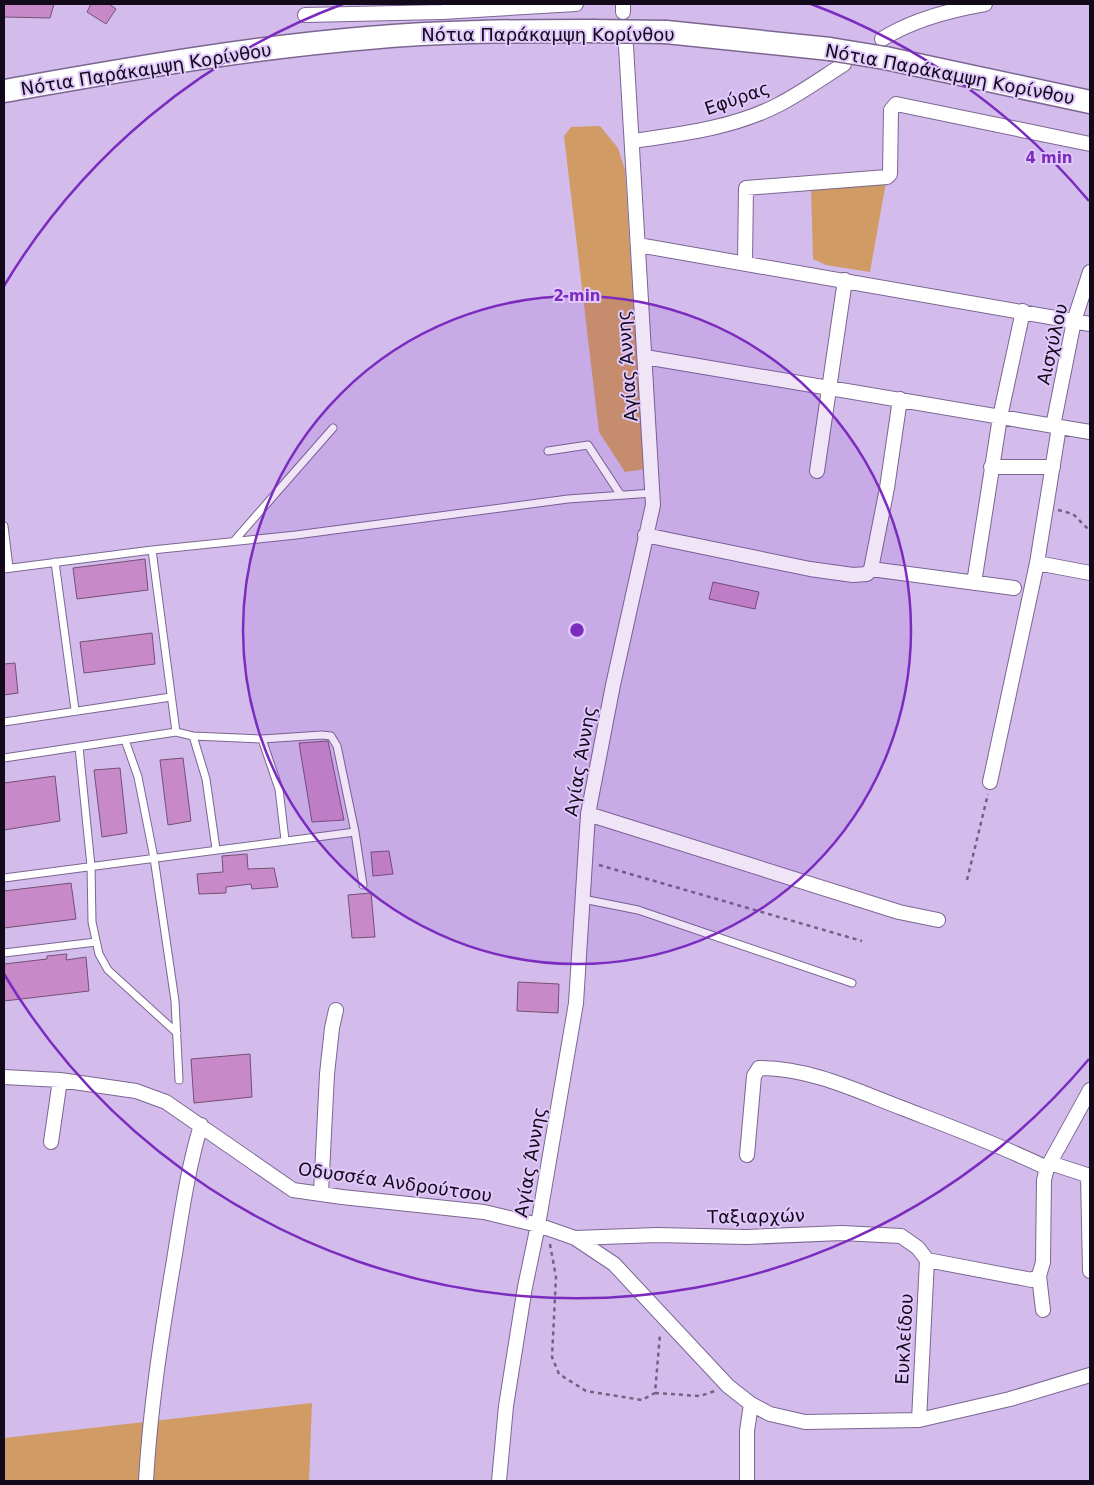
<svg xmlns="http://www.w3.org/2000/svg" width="1094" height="1485" font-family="'DejaVu Sans',sans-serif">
	<rect width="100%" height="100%" fill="#d3bcec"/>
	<!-- green -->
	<path fill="#d09b64" d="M600,126L618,148L625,170L637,364L646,469L625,472L599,432L564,136L571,127Z
		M886,182L870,272L826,265L813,259L811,187Z
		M312,1403L309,1481H4V1438Z"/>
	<!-- building -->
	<path fill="#c889c8" stroke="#745074" d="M4,4H54L50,18L4,17Z
		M91,4H109L116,9L106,24L87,12Z
		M145,559L148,590L77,599L73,568Z
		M713,582L759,592L755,609L709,599Z
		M152,633L155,664L84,673L80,642Z
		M15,663L18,693L4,695V664Z
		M328,741L344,820L312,822L299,743Z
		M183,758L191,821L168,825L160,760Z
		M120,768L127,833L102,837L94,770Z
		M55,776L60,821L4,830V783Z
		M389,851L393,874L373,876L371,852Z
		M247,854L248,869L274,868L278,887L252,889L251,884L226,887V893L199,894L197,874L223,872L222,856Z
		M71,883L76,919L4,928V891Z
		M371,893L375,937L352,938L348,895Z
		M67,954L66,960L86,957L89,991L4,1001V964L47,959V956Z
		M518,982L559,984L558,1013L517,1011Z
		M250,1054L252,1097L194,1103L191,1059Z"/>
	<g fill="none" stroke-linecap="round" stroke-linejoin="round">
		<defs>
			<path id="service" d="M548,451L588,445L620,494
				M4,526L9,568
				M234,541L333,428
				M55,562L75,710
				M4,569L152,550L296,535L568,499L653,493
				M4,722L171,697
				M176,732L193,736L262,739L322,735L331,736L337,746L355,832L363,885
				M193,736L206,779L216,849
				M262,739L279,789L285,840
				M125,740L138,777L154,858L175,1001L179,1080
				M79,747L91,866L92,922L99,954L108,970L177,1033
				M4,758L176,732L152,550
				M4,878L355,832
				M583,899L638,910L852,983
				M4,953L96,942"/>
			<path id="minor" d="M623,4V12
				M305,15L442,12L576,4
				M882,39C912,20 950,10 985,4
				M633,141C682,134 733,128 778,105C801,93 822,78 844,64
				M638,245L1090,324
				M745,262L746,188L887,177L890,174L891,110L896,104L1090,144
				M645,357L1090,432
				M1053,426L1074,321L1090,272
				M991,467H1053
				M817,471L845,280
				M645,535L810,569L853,575L867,574L871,569L887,488L900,399
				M1037,563L1090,573
				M871,569L1014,588
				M974,583L1000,417L1023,311
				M990,782L1037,563L1059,427
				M588,814L899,912L938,920
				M4,1077L60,1080L136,1091L166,1102L293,1190L342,1197L484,1212L538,1225L575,1238L614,1264L728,1386L751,1404L770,1414L805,1422L919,1420L1010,1399L1090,1375
				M51,1142L60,1080
				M747,1155L754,1076L759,1068C810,1068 855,1090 902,1108C951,1127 1000,1145 1047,1168
				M1050,1163L1090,1176
				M1088,1175L1090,1271
				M321,1193L327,1074L332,1028L336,1010
				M575,1238L657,1235L747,1237L842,1233L901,1236L918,1248L927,1260
				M927,1260L1032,1280L1039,1276L1043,1262L1044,1180L1047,1168L1090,1090
				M1039,1276L1043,1310
				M919,1420L927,1260
				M146,1481C150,1409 161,1338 173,1266C181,1218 187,1171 201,1125
				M499,1481L506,1406L525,1287L538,1225L576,1003L588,814L613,685L653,505L626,46
				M747,1481V1431L751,1404"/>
			<path id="trunk" d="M666,32L830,49
				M885,58L1090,102
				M4,91C124,70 246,48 368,38C442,31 517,31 591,31"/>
		</defs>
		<!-- service casing -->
		<use href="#service" stroke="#7b6692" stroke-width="9"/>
		<!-- minor casing -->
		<use href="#minor" stroke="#7b6692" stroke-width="16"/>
		<!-- trunk casing -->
		<use href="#trunk" stroke="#7b6692" stroke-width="25"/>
		<!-- path -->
		<path stroke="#726282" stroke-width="2.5" stroke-dasharray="4 4" stroke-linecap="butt" d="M1058,510L1073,514L1090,531
			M599,865L862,941
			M967,880L988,794
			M550,1244L556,1277L552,1357L559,1374L586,1391L642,1400L655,1393L660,1334
			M655,1393L700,1396L715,1391"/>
		<!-- service -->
		<use href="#service" stroke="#fff" stroke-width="7"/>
		<!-- minor -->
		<use href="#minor" stroke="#fff" stroke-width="14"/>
		<!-- trunk -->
		<use href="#trunk" stroke="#fff" stroke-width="22"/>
		<defs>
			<path id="trunk-bridge" d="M591,31L666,32
				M830,49L885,58"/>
		</defs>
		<!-- trunk-bridge casing -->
		<use href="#trunk-bridge" stroke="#7b6692" stroke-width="25" stroke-linecap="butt"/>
		<!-- trunk-bridge -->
		<use href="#trunk-bridge" stroke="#fff" stroke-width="22"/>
	</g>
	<!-- distance rings -->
	<circle cx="577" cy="630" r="334" fill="#7b2cbf" fill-opacity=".12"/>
	<g fill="none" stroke="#7b2cbf" stroke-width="2.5">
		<circle cx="577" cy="630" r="334"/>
		<path d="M1089 1059A668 668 0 0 1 4 974M4 286A668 668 0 0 1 343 4M811 4A668 668 0 0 1 1089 201"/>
	</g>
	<g text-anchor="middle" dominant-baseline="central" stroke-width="4" stroke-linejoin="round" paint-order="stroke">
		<!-- street labels -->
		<g font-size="18" fill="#120a1a" stroke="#e0c8fa">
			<text x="548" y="34">Νότια Παράκαμψη Κορίνθου</text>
			<text transform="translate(146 69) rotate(-9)">Νότια Παράκαμψη Κορίνθου</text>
			<text transform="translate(950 74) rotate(11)">Νότια Παράκαμψη Κορίνθου</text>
			<text transform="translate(737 98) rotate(-19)">Εφύρας</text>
			<text transform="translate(1052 344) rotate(-77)">Αισχύλου</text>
			<text transform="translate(627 366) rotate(-94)">Αγίας Άννης</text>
			<text transform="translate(580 761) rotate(-80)">Αγίας Άννης</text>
			<text transform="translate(530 1162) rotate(-80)">Αγίας Άννης</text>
			<text transform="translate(395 1182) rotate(8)">Οδυσσέα Ανδρούτσου</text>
			<text transform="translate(756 1216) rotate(-1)">Ταξιαρχών</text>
			<text transform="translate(904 1339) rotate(-87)">Ευκλείδου</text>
		</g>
	</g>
	<circle cx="577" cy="630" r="8" fill="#7b2cbf" stroke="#e0c8fa" stroke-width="2.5"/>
	<g font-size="15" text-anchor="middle" font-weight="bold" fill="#7b2cbf" stroke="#e0c8fa" stroke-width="4" stroke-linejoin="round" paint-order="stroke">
		<text x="1049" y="163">4 min</text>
		<text x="577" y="301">2 min</text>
	</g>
	<!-- border -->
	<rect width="1094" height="1485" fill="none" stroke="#120a1a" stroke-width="10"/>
</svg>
